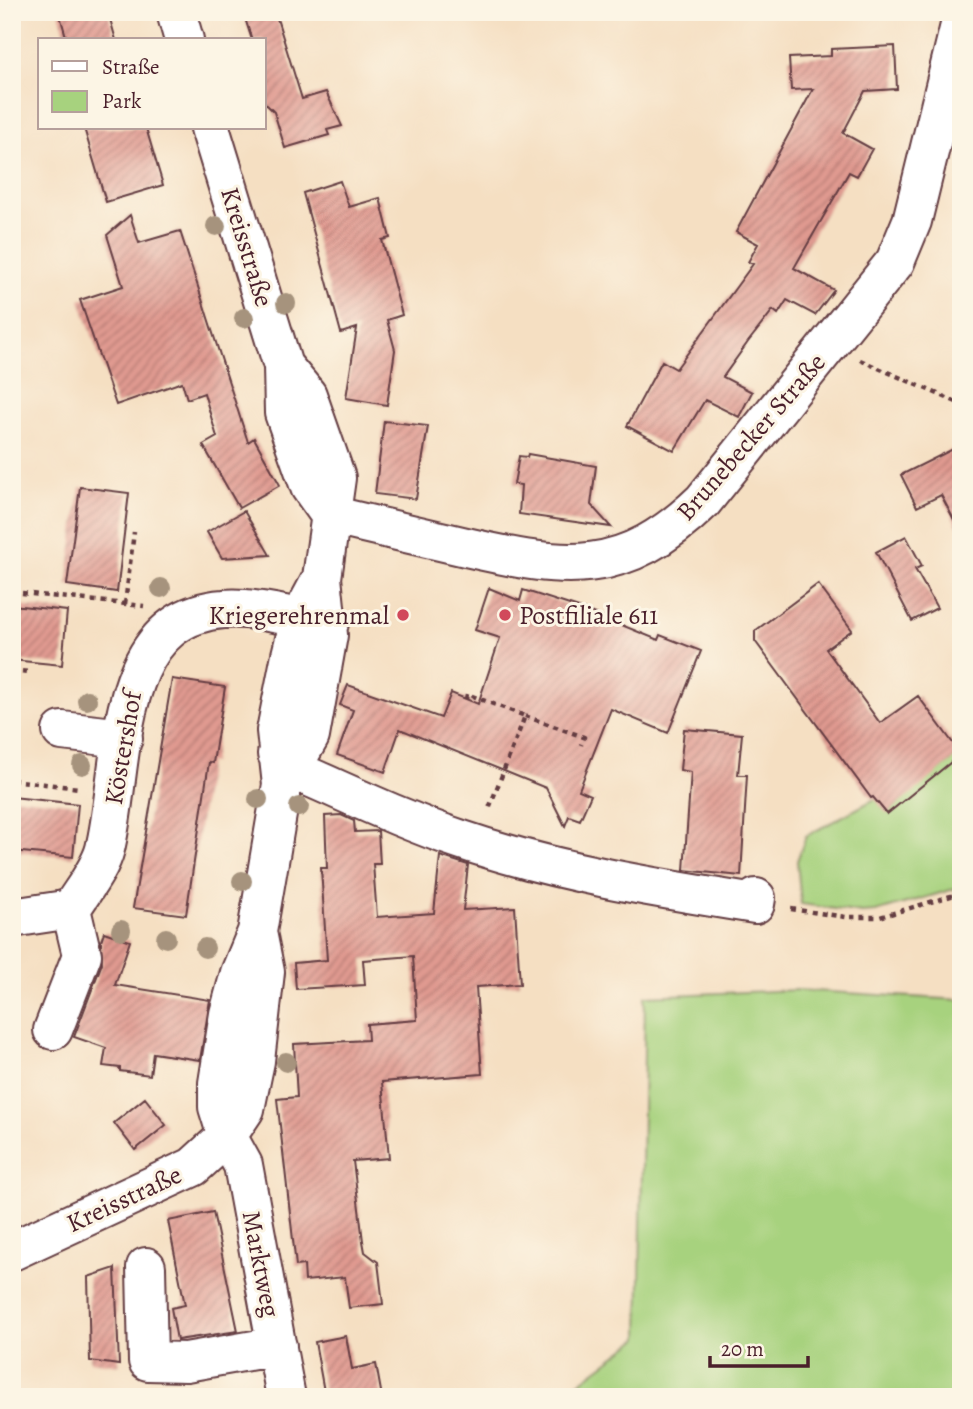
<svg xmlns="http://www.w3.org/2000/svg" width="973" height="1409" font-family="Alegreya,serif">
	<defs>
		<pattern id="building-hatch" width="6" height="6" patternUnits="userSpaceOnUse" patternTransform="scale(1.75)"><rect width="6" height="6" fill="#e09a90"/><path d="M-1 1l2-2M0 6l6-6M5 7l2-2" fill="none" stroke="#b87d76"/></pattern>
	</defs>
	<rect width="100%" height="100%" fill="#fcf5e5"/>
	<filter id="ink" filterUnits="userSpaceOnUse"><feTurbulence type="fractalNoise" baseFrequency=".0143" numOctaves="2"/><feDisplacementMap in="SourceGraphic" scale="14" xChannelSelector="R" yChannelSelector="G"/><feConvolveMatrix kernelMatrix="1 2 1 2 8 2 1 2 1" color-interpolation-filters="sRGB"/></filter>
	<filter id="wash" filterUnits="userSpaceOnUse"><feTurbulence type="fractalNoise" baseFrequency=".00686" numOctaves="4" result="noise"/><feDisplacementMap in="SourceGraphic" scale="28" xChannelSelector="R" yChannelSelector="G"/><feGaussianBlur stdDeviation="1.57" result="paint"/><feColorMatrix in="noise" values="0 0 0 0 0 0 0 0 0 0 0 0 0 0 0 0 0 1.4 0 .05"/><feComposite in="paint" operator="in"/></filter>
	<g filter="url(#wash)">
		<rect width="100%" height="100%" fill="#f5dfc2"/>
		<!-- green -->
		<path fill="#a7d27e" stroke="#787854" stroke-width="2" d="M961,735V887L876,912L862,913L801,904L797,861L806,836L875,799Z
			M797,990L961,1000V1397H560L639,1338L645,996Z"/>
		<g id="blocks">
			<!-- building -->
			<path fill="url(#building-hatch)" d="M59,12H108L116,40H67Z
				M243,12H275L302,99L326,92L342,126L327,130L329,135L285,148L274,112L264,102V40H252Z
				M895,46L897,89L865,91L843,133L872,149L857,176L849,172L794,268L834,290L815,315L787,300L778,314L773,310L748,342L723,377L752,392L739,417L705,400L674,451L627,426L662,361L676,369L753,264L748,262L758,244L736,232L813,89L791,90L789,58L831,56V49Z
				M84,128H146L163,185L106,202Z
				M340,181L349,207L380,198L390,238L382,240L402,315L387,320L395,350L387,405L346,398L357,328L341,333L303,193Z
				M130,215L139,243L180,231L248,442L254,438L280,485L239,508L203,445L217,437L204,393L187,399L182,382L116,405L80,300L123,286L107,235Z
				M384,421L428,426L416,499L375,494Z
				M961,445V533L941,495L917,507L901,475Z
				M528,454L596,466L591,505L611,527L519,514L521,485L514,484L519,456L527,457Z
				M80,487L129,493L117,592L67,585Z
				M244,511L270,555L222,558L207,532Z
				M906,536L922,566L915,569L937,608L912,621L876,552Z
				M818,584L852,630L826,649L880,723L918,696L961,754L887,814L873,797L871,798L755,641V631Z
				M489,588L520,601L523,590L585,610L658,640L660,635L701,651L668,733L611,709L579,790L591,795L580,820L569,816L565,826L546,788L400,729L385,772L337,755L353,710L340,705L348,685L441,718L451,693L478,704L500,638L475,630Z
				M12,605L67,611L62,665L12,660Z
				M172,679L225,687L213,763L209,762L186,915L133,908Z
				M684,729L742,734L738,775H747L741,876L684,870L691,772L680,770Z
				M12,797L78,804L73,857L12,851Z
				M341,815L354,821L355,832L378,831L380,864H373L377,917L434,913L440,856L468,865L463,910L515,907L520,984L476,987L482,1074L382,1082L389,1158L353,1161L363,1241L365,1252L378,1262L383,1304L349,1308L345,1277L305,1281L304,1265L296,1266L277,1099L297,1097L294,1044L368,1040L367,1024L417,1020L413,956L363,960L365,985L296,989L294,963L327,960L321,868H327L325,816Z
				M104,932L130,941L115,985L210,1000L200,1060L153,1053L150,1075L120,1071V1068L103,1066L106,1048L74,1037L102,963L101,941Z
				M145,1098L166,1125L135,1150L114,1123Z
				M213,1212L238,1331L177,1340L171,1308L185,1305L168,1221Z
				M115,1268L119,1365L90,1361L88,1277Z
				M346,1336L352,1369L376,1364L382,1397H325L315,1342Z"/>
		</g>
	</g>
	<g filter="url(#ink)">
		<use href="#blocks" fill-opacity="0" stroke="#643c42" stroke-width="2"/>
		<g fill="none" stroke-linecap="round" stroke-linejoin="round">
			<defs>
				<path id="minor" d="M176,12L184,40
					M210,128L283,366L284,413L310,487L330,515
					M330,515C375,526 420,536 466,547C567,570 623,578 703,501L895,262L912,221L961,21
					M62,731L123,738
					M277,754L291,769C347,793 402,820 459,839C555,872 655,888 755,904L756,898
					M282,785L310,736L328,635L322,578L336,478L307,395L283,366
					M71,909C82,891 100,869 105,849C125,769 110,617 224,609C255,606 298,619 329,623
					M12,918L71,909
					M53,1030L82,955L71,909
					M12,1251L193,1167L227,1136L245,1109L255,1061L265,972L258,937
					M146,1267L148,1361L186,1362L277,1346
					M286,1397L243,1165L227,1136L218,1107V1083L229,1014L240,973L257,932L282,785L276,731L291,655L300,619L322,578"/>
			</defs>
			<!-- minor casing -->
			<use href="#minor" stroke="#643c42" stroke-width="42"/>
			<!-- path -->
			<path stroke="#643c42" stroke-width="4.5" stroke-dasharray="5 5" stroke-linecap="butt" d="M860,360L961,404
				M12,592L144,606
				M125,604L134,532
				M12,670L29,672
				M466,699L467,694L525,716L488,811
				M525,716L584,737L581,745
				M12,780L79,788
				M791,909L846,917H880L961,893"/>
			<!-- minor -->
			<use href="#minor" stroke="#fff" stroke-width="38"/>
		</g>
		<!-- trees -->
		<g fill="#a6937d">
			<circle cx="216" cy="226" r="10"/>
			<circle cx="286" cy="303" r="10"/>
			<circle cx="244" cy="318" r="10"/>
			<circle cx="161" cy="588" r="10"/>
			<circle cx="87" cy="700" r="10"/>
			<circle cx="82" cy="765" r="10"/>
			<circle cx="258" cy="799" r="10"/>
			<circle cx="299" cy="807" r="10"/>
			<circle cx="242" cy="881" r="10"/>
			<circle cx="121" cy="930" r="10"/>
			<circle cx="166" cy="938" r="10"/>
			<circle cx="205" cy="948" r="10"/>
			<circle cx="286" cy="1062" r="10"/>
		</g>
	</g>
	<!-- markers -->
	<g fill="#d1495b" stroke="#fcf5e5" stroke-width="2.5">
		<circle cx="403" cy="615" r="7"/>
		<circle cx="505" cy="615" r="7"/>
	</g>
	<g text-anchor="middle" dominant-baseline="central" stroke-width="6" stroke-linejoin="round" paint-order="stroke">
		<!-- street labels -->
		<g font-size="26" fill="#4a1f2b" stroke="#fcf5e5">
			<text transform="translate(247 247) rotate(73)">Kreisstraße</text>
			<text transform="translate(751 437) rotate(-49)">Brunebecker Straße</text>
			<text transform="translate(123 748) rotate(-80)">Köstershof</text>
			<text transform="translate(124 1199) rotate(-25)">Kreisstraße</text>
			<text transform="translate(261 1264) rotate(79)">Marktweg</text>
		</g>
		<!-- poi labels -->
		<g font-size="26" fill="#4a1f2b" stroke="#fcf5e5" text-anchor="end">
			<text x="389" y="615">Kriegerehrenmal</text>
			<text x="519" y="615" text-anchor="start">Postfiliale 611</text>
		</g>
	</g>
	<!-- margin -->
	<rect width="973" height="1409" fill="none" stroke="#fcf5e5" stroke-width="42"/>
	<!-- legend -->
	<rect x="38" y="38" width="228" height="91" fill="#fcf5e5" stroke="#b59f9b" stroke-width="2"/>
	<rect x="52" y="61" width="35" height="10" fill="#ffffff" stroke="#b59f9b" stroke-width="2"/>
	<text x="102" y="74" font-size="21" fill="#4a1f2b">Straße</text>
	<rect x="52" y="91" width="35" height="21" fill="#a7d27e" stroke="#b59f9b" stroke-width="2"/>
	<text x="102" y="108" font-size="21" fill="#4a1f2b">Park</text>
	<!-- scale -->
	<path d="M710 1356v10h98v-10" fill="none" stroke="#4a1f2b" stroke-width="3.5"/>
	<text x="721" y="1356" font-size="21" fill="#4a1f2b" stroke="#fcf5e5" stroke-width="5" paint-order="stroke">20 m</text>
</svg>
